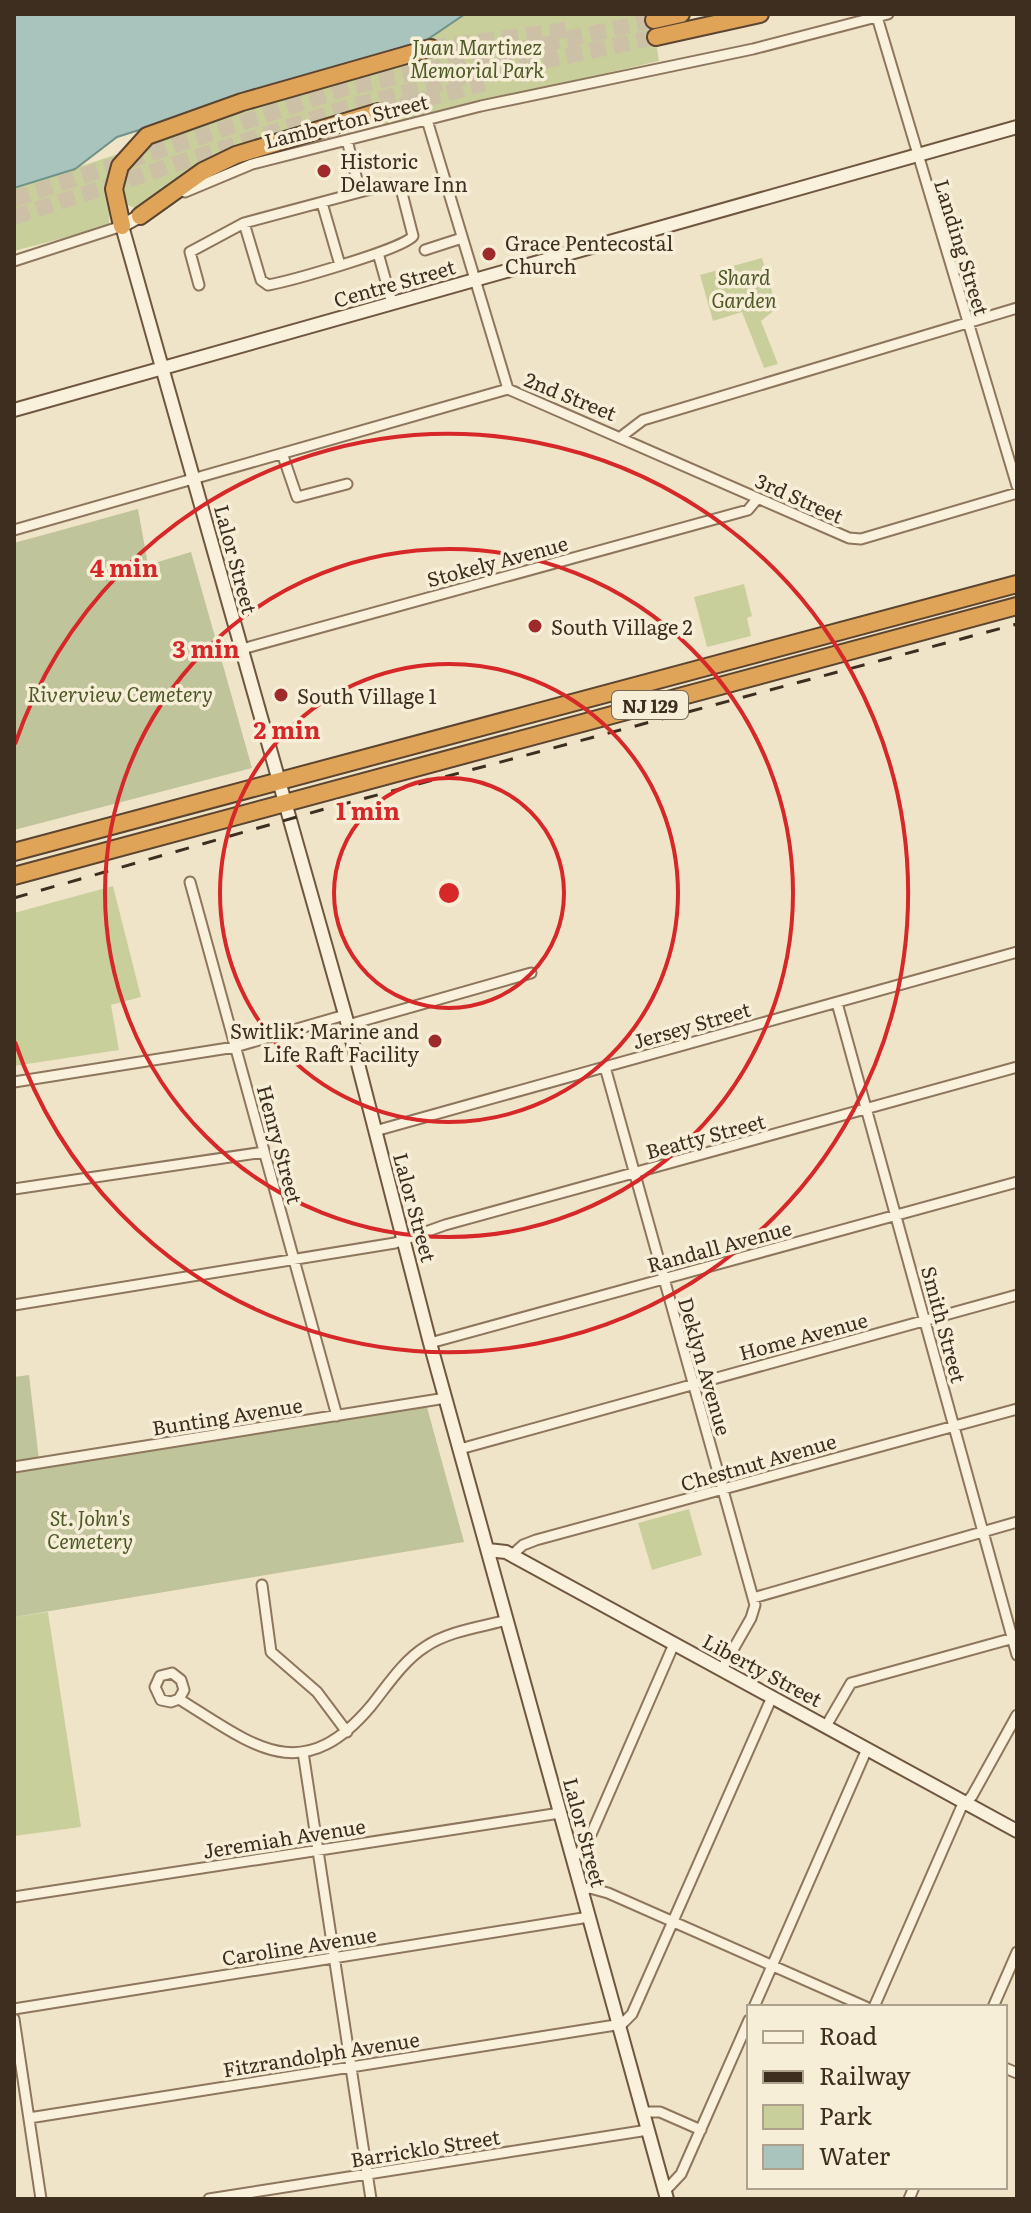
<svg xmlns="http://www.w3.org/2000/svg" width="1031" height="2213" font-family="Literata,serif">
	<rect width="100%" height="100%" fill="#f0e4c8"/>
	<!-- green -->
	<path fill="#c9cf9b" d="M465,14H652L659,61L381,125L377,108L273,139L140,208C113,209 119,173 131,157C139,146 157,138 168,130L431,56L428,39Z
		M118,154L110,179L109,226L14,251V188Z
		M762,258L777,308L761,321L778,364L764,368L742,312L713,321L700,275Z
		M744,584L752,616L747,618L751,636L707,647L694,597Z
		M113,886L141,997L111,1005L119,1050L14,1066V913Z
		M689,1509L702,1555L652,1570L638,1523Z
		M48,1612L81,1827L14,1836V1617Z"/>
	<!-- cemetery -->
	<path fill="#bfc49a" d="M138,509L148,565L191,552L252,768L14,830V543Z
		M29,1375L39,1460L425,1400L464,1542L14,1617V1377Z"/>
	<!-- water -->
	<path fill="#a9c4bc" stroke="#6f938a" stroke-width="2" d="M14,14H465L428,39L117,137L75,169L14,188Z"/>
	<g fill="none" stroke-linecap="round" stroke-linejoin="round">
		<!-- highway-tunnel -->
		<path stroke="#ccc0a6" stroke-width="16" stroke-dasharray="16 8" stroke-linecap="butt" d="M431,48L573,29
			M378,112L484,83
			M14,199L346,88L654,20
			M14,217L352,106L454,80L656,37"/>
		<defs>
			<path id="street" d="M877,17L1017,486
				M427,120L508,389
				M347,140L360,192
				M185,192L252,164L347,140L481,106L753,49L888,14
				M322,203L340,265
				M425,250L462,238
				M378,253L392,303
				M14,261L122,226
				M199,285L190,252L244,223L390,184L401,189L413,236C404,249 290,281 268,285L261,280L244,223
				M622,436L643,420L1017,308
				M283,456L297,497L347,484
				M14,530L508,389L849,538L861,539L1017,493
				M242,649L748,510L757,499
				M190,882L337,1416
				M837,1003L1017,1655
				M348,1025L531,973
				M605,1067L755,1605L751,1618L722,1669
				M14,1082L235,1047L345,1015
				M375,1131L1017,952
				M14,1189L264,1152
				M14,1305L395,1243L445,1225L1017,1067
				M430,1343L1017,1182
				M460,1449L1017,1295
				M14,1467L446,1398
				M512,1555L523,1545L536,1540L1017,1409
				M262,1585L271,1652L317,1692L347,1732
				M753,1598L1017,1522
				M179,1699L184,1690L181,1680L172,1673L160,1676L155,1687L161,1700L171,1702L179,1699C253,1745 301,1789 371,1706C387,1686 403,1661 425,1647C448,1631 481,1627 507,1620
				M826,1726L851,1683L1017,1637
				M303,1752L371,2199
				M573,1858L586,1846L674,1644
				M581,1890L590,1888L608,1893L866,2007
				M14,1897L560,1813
				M754,2007L867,1749
				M874,2007L961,1808L972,1796L1017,1715
				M993,2007L1017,1952
				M14,2009L589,1917
				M14,2019L41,2199
				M1005,2068L1017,2073
				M643,2112H660L701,2130
				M29,2118L622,2024L632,2014L772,1697
				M665,2191L681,2174L749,2020
				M209,2199L648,2130
				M909,2199L914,2187"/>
			<path id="secondary" d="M140,216L122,226L348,1025L430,1343L667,2199
				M14,410L1017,127
				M488,1550L506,1552L1017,1831"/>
			<path id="highway" d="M654,20L681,14
				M656,37L760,14
				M140,216L203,171L236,155L378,112
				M122,226L114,189L120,166L147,136L242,102L431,48
				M14,852L1017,584
				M14,876L1017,606"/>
		</defs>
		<!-- street casing -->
		<use href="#street" stroke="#8d765c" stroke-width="13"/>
		<!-- secondary casing -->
		<use href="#secondary" stroke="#6f573f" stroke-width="16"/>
		<!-- highway casing -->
		<use href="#highway" stroke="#5b4430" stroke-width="20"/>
		<!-- street -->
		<use href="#street" stroke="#faf1dc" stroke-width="9"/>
		<!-- secondary -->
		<use href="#secondary" stroke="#faf1dc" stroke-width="12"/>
		<!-- highway -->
		<use href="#highway" stroke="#e0a458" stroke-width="16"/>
		<!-- rail -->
		<path stroke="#3d2e20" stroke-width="3" stroke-dasharray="14 14" stroke-linecap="butt" d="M14,898L321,810L1017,624"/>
	</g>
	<!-- distance rings -->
	<g fill="none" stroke="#d62828" stroke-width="4">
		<circle cx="449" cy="893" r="115"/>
		<circle cx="449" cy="893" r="229"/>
		<circle cx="449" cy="893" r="344"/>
		<path d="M15 744A459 459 0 1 1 15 1042"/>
	</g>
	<!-- markers -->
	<g fill="#9e2a2b" stroke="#f7eed8" stroke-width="3">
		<circle cx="324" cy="171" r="8"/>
		<circle cx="489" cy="254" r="8"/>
		<circle cx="535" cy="626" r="8"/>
		<circle cx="281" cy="695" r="8"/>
		<circle cx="435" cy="1041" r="8"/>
	</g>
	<g text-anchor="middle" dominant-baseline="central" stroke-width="7" stroke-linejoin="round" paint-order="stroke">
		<!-- shield labels -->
		<rect fill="#f7eed8" stroke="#756857" stroke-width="2" x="612" y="691" width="76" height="28" rx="6"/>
		<g font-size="18" font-weight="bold" fill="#3d2e20">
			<text x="650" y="705">NJ 129</text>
		</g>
		<!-- park labels -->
		<g font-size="20" font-style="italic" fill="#4d5a26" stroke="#f7eed8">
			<text x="477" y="46">Juan Martinez<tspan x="477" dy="23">Memorial Park</tspan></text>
			<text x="744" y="276">Shard<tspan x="744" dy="23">Garden</tspan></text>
			<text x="120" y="693">Riverview Cemetery</text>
			<text x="90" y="1517">St. John's<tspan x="90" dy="23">Cemetery</tspan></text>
		</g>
		<!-- street labels -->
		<g font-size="20" fill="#3d2e20" stroke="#f7eed8">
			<text transform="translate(346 120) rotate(-14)">Lamberton Street</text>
			<text transform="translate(963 247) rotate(73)">Landing Street</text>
			<text transform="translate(394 282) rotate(-16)">Centre Street</text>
			<text transform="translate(571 395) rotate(22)">2nd Street</text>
			<text transform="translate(800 497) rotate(24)">3rd Street</text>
			<text transform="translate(237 559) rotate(75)">Lalor Street</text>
			<text transform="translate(497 560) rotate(-15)">Stokely Avenue</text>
			<text transform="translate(691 1024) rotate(-16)">Jersey Street</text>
			<text transform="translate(705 1135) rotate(-15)">Beatty Street</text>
			<text transform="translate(281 1144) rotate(75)">Henry Street</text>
			<text transform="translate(416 1207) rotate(75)">Lalor Street</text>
			<text transform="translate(719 1245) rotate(-15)">Randall Avenue</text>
			<text transform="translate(945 1324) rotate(75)">Smith Street</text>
			<text transform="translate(803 1335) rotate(-15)">Home Avenue</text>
			<text transform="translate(706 1366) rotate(74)">Deklyn Avenue</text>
			<text transform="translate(227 1415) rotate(-9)">Bunting Avenue</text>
			<text transform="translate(758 1461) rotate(-16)">Chestnut Avenue</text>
			<text transform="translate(763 1669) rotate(28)">Liberty Street</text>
			<text transform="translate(586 1832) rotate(75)">Lalor Street</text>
			<text transform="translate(284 1837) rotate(-9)">Jeremiah Avenue</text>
			<text transform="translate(299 1945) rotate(-9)">Caroline Avenue</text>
			<text transform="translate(321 2053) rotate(-9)">Fitzrandolph Avenue</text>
			<text transform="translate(425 2147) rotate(-9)">Barricklo Street</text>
		</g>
		<!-- poi labels -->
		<g font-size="20" fill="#3d2e20" stroke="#f7eed8" text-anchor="start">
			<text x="340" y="160">Historic<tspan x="340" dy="23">Delaware Inn</tspan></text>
			<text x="505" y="242">Grace Pentecostal<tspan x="505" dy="23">Church</tspan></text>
			<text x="551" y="626">South Village 2</text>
			<text x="297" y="695">South Village 1</text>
			<text x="419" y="1030" text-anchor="end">Switlik: Marine and<tspan x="419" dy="23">Life Raft Facility</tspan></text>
		</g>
	</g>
	<circle cx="449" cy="893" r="12" fill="#d62828" stroke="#f7eed8" stroke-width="4"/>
	<g font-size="24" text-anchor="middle" font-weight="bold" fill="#d62828" stroke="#f7eed8" stroke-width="7" stroke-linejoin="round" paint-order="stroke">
		<text x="124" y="577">4 min</text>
		<text x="206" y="658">3 min</text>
		<text x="287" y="739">2 min</text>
		<text x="368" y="820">1 min</text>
	</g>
	<!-- border -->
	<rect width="1031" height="2213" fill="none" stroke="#3d2e20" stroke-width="32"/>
	<!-- legend -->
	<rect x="747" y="2005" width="260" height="184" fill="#f7eed8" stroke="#ada18e" stroke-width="2"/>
	<rect x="763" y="2031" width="40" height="12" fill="#faf1dc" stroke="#ada18e" stroke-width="2"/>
	<text x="819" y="2045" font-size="24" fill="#3d2e20">Road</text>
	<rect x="763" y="2071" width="40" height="12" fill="#3d2e20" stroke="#ada18e" stroke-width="2"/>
	<text x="819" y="2085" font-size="24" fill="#3d2e20">Railway</text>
	<rect x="763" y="2105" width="40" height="24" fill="#c9cf9b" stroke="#ada18e" stroke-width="2"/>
	<text x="819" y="2125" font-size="24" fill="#3d2e20">Park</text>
	<rect x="763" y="2145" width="40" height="24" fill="#a9c4bc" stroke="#ada18e" stroke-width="2"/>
	<text x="819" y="2165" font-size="24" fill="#3d2e20">Water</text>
</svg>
